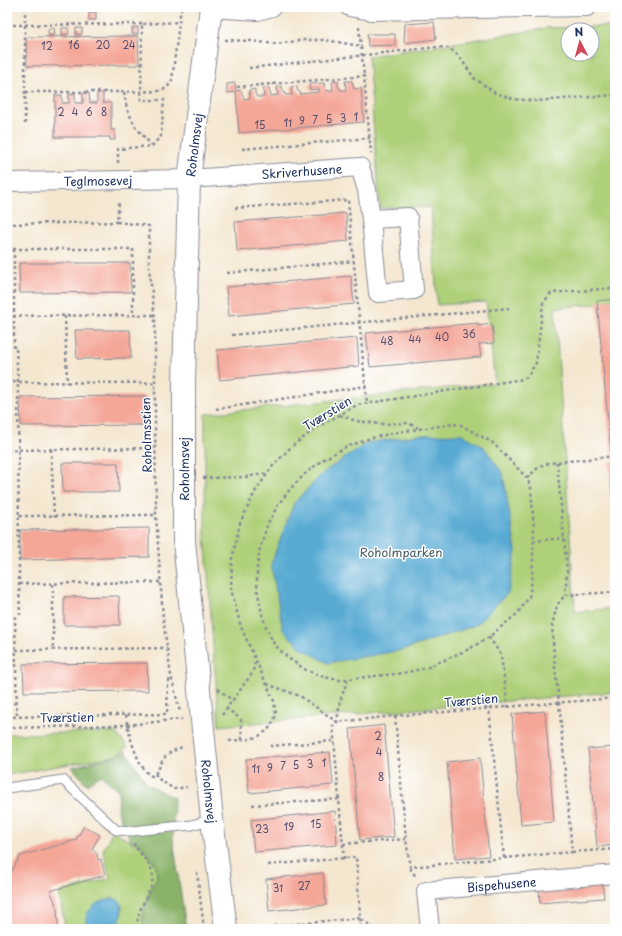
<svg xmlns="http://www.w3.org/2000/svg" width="622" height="936" font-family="'Playpen Sans',sans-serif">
	<rect width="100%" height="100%" fill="#fff"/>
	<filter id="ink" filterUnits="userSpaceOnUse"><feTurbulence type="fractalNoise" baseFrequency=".025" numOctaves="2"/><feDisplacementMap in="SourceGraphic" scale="8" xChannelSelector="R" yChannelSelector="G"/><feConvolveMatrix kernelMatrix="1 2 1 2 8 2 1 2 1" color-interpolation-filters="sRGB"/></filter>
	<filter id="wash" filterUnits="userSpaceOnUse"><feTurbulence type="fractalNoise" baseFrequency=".012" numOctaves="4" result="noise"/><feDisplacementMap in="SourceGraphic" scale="16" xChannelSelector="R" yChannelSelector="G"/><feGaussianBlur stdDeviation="0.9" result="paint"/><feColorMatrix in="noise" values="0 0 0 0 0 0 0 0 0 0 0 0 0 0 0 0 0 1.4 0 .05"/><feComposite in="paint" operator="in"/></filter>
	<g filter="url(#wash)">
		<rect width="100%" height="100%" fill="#f4e7d0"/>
		<!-- green -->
		<path fill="#aed079" stroke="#64806c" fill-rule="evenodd" d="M615,26V302L555,308L575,612L615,608V692L219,726L205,535V414L495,383L486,302L437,305L431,207L380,208L368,56L449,44L547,28ZM568,30H592V54H568Z
			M115,732L128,747L115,756L7,775V734Z
			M113,830L131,842L140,844L156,865L157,877L144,909L142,929H118L119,920L121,914L86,923L88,929H64L65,926L59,893L110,878L103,850Z"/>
		<!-- forest -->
		<path fill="#8ab269" stroke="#527064" d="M126,751L147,784L174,798L173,839L186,929H142L144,909L150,891L157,877L156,865L140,844L131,842L118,812L119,791L101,775L87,785L72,767L115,756Z"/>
		<!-- water -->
		<path fill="#58aad3" stroke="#3a6c98" d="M462,434L484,447L503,474L516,551L508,593L476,625L403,650L328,663L301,648L283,630L271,564L294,503L324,472L367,443L419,435Z
			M112,898C129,901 119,918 118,929H88L86,924L87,913L96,904Z"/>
		<g id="blocks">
			<!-- building -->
			<path fill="#f4a697" d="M89,12H96V20H89Z
				M434,22L436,39L404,43L405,24Z
				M138,27V34H132V28Z
				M54,28L55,35H48V29Z
				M62,28H68L69,34L62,35Z
				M76,28H82V34L76,35Z
				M367,34H395V45L368,46Z
				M138,36L139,64L138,65L27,66L26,37Z
				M338,81V86L340,88V90H346L345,81H352L354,89L361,88L364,122L239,133L236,92L227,93V84L235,83L236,91L241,90L244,99L250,98L249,90L255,89V93L257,97H264L263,88H269L271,96L278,95L277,87L282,86L283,91L285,93V95H292L291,87L297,86V90L300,92V94L319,92V89L310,90L309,84L324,83L326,91L333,90L332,82Z
				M75,93V103H83V93H89L90,103H97V93H103V103H111V130H115V140H110V137H55V95H62V103H69V94Z
				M346,213L348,241L237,251L235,222Z
				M19,263H130L131,292L20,293Z
				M351,276L354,304L229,316L226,287Z
				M615,299V453L611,454L597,301Z
				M478,323V326L492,324L494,343L479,344L481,357L370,367L366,333Z
				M75,330H130L131,358L77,359Z
				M357,338L359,366L220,380L217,350Z
				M146,396L147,425L21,426L20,397Z
				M609,461H615V515H614Z
				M62,463H118L119,492H63Z
				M149,528V557L20,560V530Z
				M119,596L120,625H64V597Z
				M147,663L148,691L24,692L23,664Z
				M545,711L554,822L521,825L512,714Z
				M384,725L394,837L360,840L350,729Z
				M615,747V845L597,847L588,749Z
				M330,752L333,785L249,793L246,759Z
				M480,758L489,856L455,859L447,762Z
				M335,811L337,845L254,852L251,820Z
				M84,826L100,835L92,849L97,854L98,860L101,859L105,875L50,891L53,897L57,909L58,924L57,929H7V884L9,881L7,880L20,856L76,840Z
				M323,873L326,905L269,911L266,879Z
				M602,883L604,898L540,903L539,889Z"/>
		</g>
	</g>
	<g filter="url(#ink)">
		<use href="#blocks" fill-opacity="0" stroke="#888b97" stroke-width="1"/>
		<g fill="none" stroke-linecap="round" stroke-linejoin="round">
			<defs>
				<path id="lane" d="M7,788L63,780L116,830L132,831L192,825L212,819"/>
				<g id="street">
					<path d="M349,7L371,11L587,7"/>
					<path d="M211,8L258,11L272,7"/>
					<path id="s1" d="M7,182L189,179L360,167L367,190L371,219L378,293L414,290L408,217L371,219"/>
					<path id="s2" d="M430,929L426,891L615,874"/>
				</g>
				<g id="secondary">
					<path id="s3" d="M211,7L189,179L184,384V541L212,819L226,929"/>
				</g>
			</defs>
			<!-- lane casing -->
			<use href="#lane" stroke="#888b97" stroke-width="11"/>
			<!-- street casing -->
			<use href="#street" stroke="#888b97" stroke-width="20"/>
			<!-- secondary casing -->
			<use href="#secondary" stroke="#888b97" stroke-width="24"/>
			<!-- path -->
			<path stroke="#888b97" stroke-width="2.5" stroke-dasharray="3 3" stroke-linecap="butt" d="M25,7V124
				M7,25L142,24
				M359,27L361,46
				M225,40L251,41L276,44L304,40H325L361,46L364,76
				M249,68L437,47L449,48L459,56L474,78L495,93L514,99L537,101L615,95
				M237,87L364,76L371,154
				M25,92H124L159,91L167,88L172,80L181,7
				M124,92L127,109L135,126L152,146
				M242,149L370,138
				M118,163V149L152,146L161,136L164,100H141L142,24L179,22
				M235,208L348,200L367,403
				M117,222L149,226V268L155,319V420L156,515L163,618L171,676L180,712
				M7,224L117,222L119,201
				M7,249H133V315
				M14,249V350
				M227,273L354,261
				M7,316L154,315
				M65,316L67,383
				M232,335L509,308
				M16,349L18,382L19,584L20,615
				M7,382L155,383
				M216,409L366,386
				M340,415L356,421L380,424L408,423L418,428
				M454,424L461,425L493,443L527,478L531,488L534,531L532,580L529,597L518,613L489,637L469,649L426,668L403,673L339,680L324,677L306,670L288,658L274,644L266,627L262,614L257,589V567L260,548L268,523L278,505L291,488L307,472L324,459L346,447L371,438L398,432Z
				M51,449L54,516
				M7,450L155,448
				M557,462L567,571L565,595
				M203,478L246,477L268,473
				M527,478L540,466L549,463L615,456
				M19,516L156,515
				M533,541L564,538
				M19,584L161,582
				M53,584V649
				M15,616L17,717
				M489,637L501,655L508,707
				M16,650L167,648
				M267,684L300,696L337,722L395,716L615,698
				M218,689L232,700
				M7,704L17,703
				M226,708L238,717L241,720L242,740
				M126,715C127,729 138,771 152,776C159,772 160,763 165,757C169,752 176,750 182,747
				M222,715L253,672L255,662
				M395,716L406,839L410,867L504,858L489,708
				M7,717L167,714L168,684L170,677
				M7,728L127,725L182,719
				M229,741L250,739L259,736L268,730L273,722L276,715L274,701L241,627L231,589L232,559L240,523L255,492L271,468L291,447L319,426L357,405L523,379L527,377L536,363L543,303L551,293L615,288
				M270,746L334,741
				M155,774L160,780L174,789L187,787
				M252,805L339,799
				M134,843L135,846C140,853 148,862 151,869C157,883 146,896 141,908C138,915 137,921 137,929
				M343,844L406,839
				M572,852L615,849
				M504,858L572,852L559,702L555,669L552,626L557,605L565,595L615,592
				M344,859L333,726L337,722L340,701L348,679
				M268,865L356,857L361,929
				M410,868L416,877
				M197,872L204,929
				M273,926L360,918L375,929"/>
			<!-- lane -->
			<use href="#lane" stroke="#fff" stroke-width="9"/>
			<!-- street -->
			<use href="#street" stroke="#fff" stroke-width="18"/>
			<!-- secondary -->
			<use href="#secondary" stroke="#fff" stroke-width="22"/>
		</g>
	</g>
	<g text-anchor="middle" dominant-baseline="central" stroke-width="3" stroke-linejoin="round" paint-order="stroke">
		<!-- number labels -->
		<g font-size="10" fill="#514d6c">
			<text x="74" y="44">16</text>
			<text x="103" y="44">20</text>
			<text x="129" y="44">24</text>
			<text x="47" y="45">12</text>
			<text x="61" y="111">2</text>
			<text x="75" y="111">4</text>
			<text x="89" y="111">6</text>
			<text x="104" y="111">8</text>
			<text x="356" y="116">1</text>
			<text x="343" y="117">3</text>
			<text x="329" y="118">5</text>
			<text x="315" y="119">7</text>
			<text x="302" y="120">9</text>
			<text x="288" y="122">11</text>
			<text x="260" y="124">15</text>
			<text x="469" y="333">36</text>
			<text x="442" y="336">40</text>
			<text x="415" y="338">44</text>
			<text x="387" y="340">48</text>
			<text x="378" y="735">2</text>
			<text x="379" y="751">4</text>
			<text x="324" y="762">1</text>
			<text x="310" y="763">3</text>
			<text x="296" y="764">5</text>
			<text x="283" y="765">7</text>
			<text x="270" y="767">9</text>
			<text x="256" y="768">11</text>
			<text x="381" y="776">8</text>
			<text x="316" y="823">15</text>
			<text x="289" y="826">19</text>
			<text x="262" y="828">23</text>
			<text x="304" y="885">27</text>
			<text x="278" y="887">31</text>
		</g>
		<!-- street labels -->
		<g font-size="12" fill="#1b2f5e" stroke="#fff">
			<text transform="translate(194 145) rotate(-83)">Roholmsvej</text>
			<text stroke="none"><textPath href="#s1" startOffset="295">Skriverhusene</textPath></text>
			<text stroke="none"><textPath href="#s1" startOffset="91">Teglmosevej</textPath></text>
			<text transform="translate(327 413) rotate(-31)">Tværstien</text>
			<text transform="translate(146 435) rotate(-91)">Roholmsstien</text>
			<text transform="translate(184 469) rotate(-90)">Roholmsvej</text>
			<text transform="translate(471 700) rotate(-5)">Tværstien</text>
			<text transform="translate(67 717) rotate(-1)">Tværstien</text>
			<text stroke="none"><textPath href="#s3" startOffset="787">Roholmsvej</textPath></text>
			<text stroke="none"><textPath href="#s2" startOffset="114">Bispehusene</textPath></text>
		</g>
		<!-- park labels -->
		<g font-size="12" fill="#475f66" stroke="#fff">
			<text x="401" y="552">Roholmparken</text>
		</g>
	</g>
	<!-- margin -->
	<rect width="622" height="936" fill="none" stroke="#fff" stroke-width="24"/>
	<!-- north arrow -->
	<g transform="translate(580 42) rotate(354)"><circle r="19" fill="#ffffff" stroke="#a4acbf"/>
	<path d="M0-3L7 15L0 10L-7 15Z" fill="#d1495b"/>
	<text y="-6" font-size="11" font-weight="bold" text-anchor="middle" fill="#1b2f5e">N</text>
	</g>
</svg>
